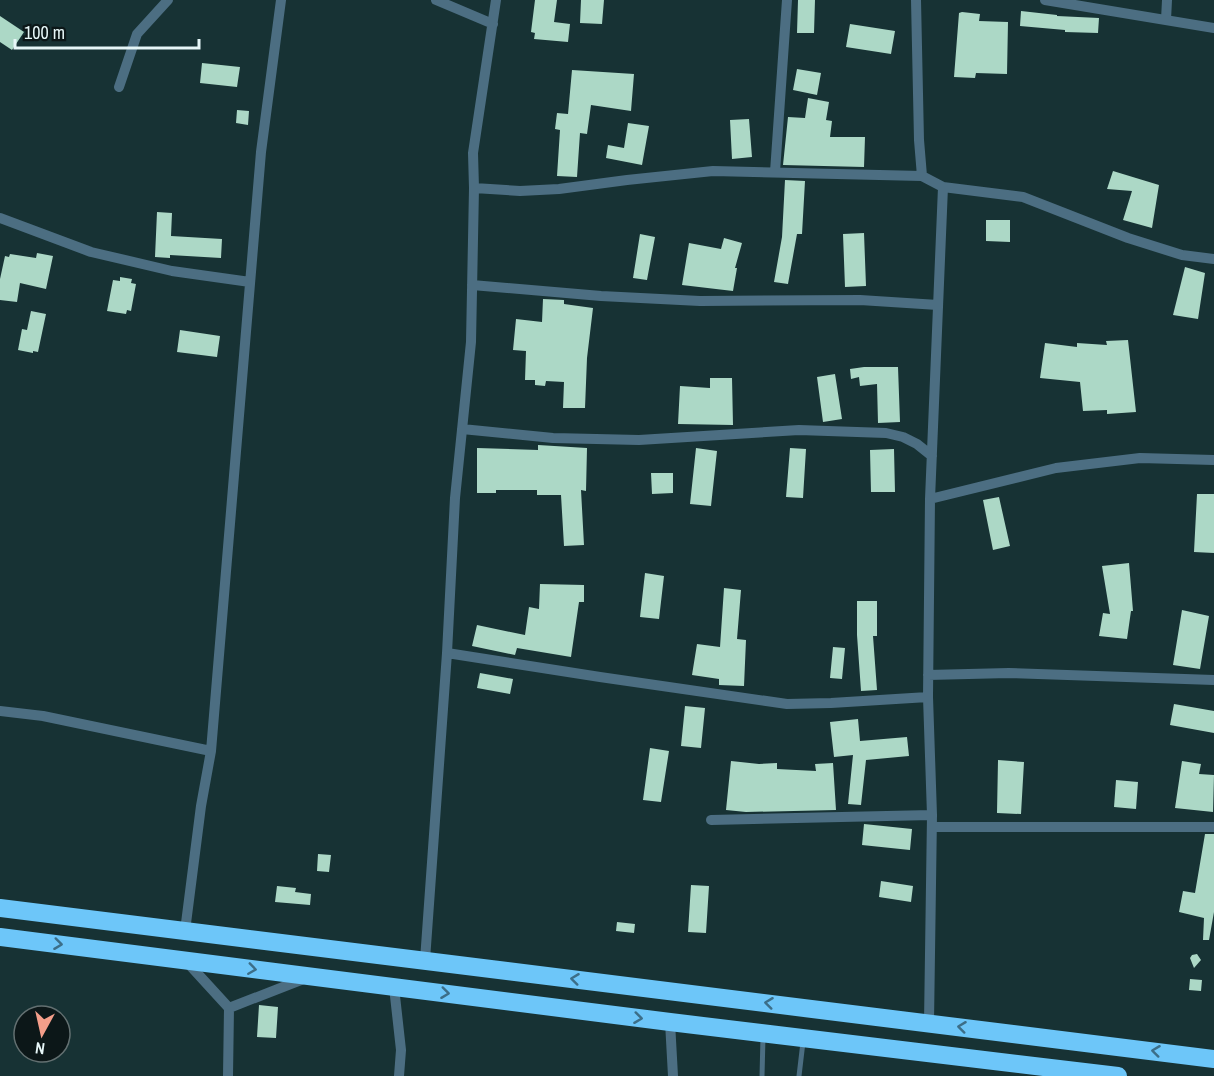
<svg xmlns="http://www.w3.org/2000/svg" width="1214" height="1076" font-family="'Archivo Narrow',sans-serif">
	<rect width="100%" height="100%" fill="#173234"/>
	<!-- building -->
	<path fill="#acd8c6" d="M535,0H557L554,22L570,24L568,42L534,39L535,33L531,32Z
		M581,0H604L602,24L580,23Z
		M798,0H815L814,33H797Z
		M1021,11L1057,15V16L1099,18L1098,33L1065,32V30L1020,26Z
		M962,12L980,14L979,21L1008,22L1007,74L976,73L975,78L954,77L959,13Z
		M0,16L24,32L12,50L0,42Z
		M850,24L895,31L891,54L846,47Z
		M202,63L240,67L237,87L200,83Z
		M797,69L821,73L817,95L793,90Z
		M572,70L634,74L631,111L591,105L587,134L580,133L577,177L557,176L560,130L555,129L557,113L568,114Z
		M808,98L829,102L826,120L832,121L830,137H865L864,167L783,165L788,117L805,118Z
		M237,110L249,111L248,125L236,123Z
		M749,119L752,157L732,159L730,120Z
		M628,123L649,126L642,165L606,158L608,145L624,148Z
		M1113,171L1159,185L1152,228L1123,220L1132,191L1107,189Z
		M785,180L805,181L802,234H797L788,284L774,282L782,237Z
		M157,212L172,213L171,236L222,239L221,258L170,255V258L155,257Z
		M986,220H1010V242L986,241Z
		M864,233L866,286L845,287L843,234Z
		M640,234L655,237L647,280L633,278Z
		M724,238L742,243L735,268H737L733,291L682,285L689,243L721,249Z
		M37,253L53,256L46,289L20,283L17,302L0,300V279L5,256L9,257L10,254L36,258Z
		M1185,267L1205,273L1198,319L1173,315Z
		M120,277L132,279L131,283L136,284L131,311L127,310L126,314L107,311L113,280L120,281Z
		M543,299L564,300V304L593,308L587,358L585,408H563L564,382L546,381L545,386L535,385V380H525L526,351L513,350L516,319L542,322Z
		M31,311L46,314L38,352L33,351V353L18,350L22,329L27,330Z
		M180,330L220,336L217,357L177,352Z
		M1128,340L1136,412L1107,414V410L1083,411L1080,382L1040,378L1045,343L1077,347V343L1107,345L1106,341Z
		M864,367H898L900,422L878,423L877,384L860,386L859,377L851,379L850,369Z
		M835,374L842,419L823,422L817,377Z
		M710,378H732L733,425L678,424L680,386L710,388Z
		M538,445L587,448L586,491L581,490L584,545L564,546L561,495H537V490H496V493H477V448L538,450Z
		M696,448L717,451L711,506L690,504Z
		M790,448L806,449L803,498L786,497Z
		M894,449L895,492H871L870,450Z
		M651,473H673V493L652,494Z
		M1197,494H1214V553L1194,552Z
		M999,497L1010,546L993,550L983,500Z
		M1129,563L1133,611H1131L1127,639L1099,636L1103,613L1110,614L1102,566Z
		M645,573L664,576L659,619L640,617Z
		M540,584L584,585V602H579L571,657L517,648L515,655L472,646L477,625L525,635L529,607L539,609Z
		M724,588L741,590L737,639L746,640L744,686L719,685V679L692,675L697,644L720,647Z
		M857,601H877V636H873L877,690L861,691L857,635Z
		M1182,610L1209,616L1200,669L1173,665Z
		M833,647L845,648L842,679L830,678Z
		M480,673L513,679L510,694L477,688Z
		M1174,704L1214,711V733L1170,725Z
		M685,706L705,708L701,748L681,746Z
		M858,719L860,741L907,737L909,756L866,760L861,805L848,804L853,755L834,757L830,722Z
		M650,748L669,751L661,802L643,800Z
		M998,760L1024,762L1021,814L997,813Z
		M731,761L759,764L777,763V769L816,771L815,764L833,763L836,810L746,812L726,810Z
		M1182,761L1201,764L1199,774L1214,775L1213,812L1175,808Z
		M1116,780L1138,782L1136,809L1114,807Z
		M864,824L912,829L910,850L862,845Z
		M1205,834H1214V912L1209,940H1203L1204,918L1179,912L1183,891L1195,893Z
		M318,854L331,855L329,872L317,871Z
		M881,881L913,886L911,902L879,897Z
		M691,885L709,886L706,933L688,932Z
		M277,886L296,888L295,892L311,894L310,905L275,902Z
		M617,922L635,924L634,933L616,931Z
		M1197,954L1201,960L1194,968L1190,958L1192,955Z
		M1190,979L1202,980L1201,991L1189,990Z
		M259,1005L278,1007L276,1038L257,1037Z"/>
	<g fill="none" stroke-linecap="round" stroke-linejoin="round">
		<!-- lane -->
		<path stroke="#4c6e82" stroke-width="5" d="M762,1076L763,1037
			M799,1076L803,1042"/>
		<!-- street -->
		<path stroke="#4c6e82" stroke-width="10" d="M436,0L493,24
			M496,0L473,153L474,188L520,191L559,189L627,180L713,171L922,176
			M916,0L919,140L922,176L943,187L1023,197L1128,238L1182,255L1214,259
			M1045,0L1214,28
			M1166,20L1167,0
			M119,87L137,34L168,0
			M775,172L787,0
			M0,218L91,252L172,271L250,282
			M472,285L601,296L700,301L860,300L938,305
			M462,429L553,438L639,440L799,430L886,433L903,437L917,444L932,456
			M930,499L1056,468L1140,458L1214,460
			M447,653L600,677L787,704L831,703L928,697
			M928,675L1009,673L1214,680
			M0,711L43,716L211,751
			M711,820L932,815
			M932,827H1214
			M185,931L201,806L211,751L261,152L281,0
			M425,960L447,653L455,498L471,342L474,188
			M186,961L229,1008L228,1076
			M394,987L401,1050L399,1076
			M229,1008L306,978
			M670,1022L673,1076
			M929,1023L932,815L928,697L930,499L943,187"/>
		<!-- highway -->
		<path stroke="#6dc6f9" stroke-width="18" d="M0,908L1214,1059
			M0,937L670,1022L1118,1076"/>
	</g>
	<!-- one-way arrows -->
	<defs><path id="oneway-chevron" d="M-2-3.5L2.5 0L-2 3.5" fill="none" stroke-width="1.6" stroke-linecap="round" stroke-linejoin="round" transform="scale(1.5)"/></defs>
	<g stroke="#3c6e88">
		<use href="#oneway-chevron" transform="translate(58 944) rotate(7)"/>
		<use href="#oneway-chevron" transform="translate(252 969) rotate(8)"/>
		<use href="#oneway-chevron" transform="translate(575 979) rotate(-173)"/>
		<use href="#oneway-chevron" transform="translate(445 993) rotate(7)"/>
		<use href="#oneway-chevron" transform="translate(769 1003) rotate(-173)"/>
		<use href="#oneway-chevron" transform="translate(638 1018) rotate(7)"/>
		<use href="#oneway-chevron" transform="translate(962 1027) rotate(-173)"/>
		<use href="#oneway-chevron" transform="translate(1156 1051) rotate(-173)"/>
	</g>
	<!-- north arrow -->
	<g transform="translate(42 1034) rotate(188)"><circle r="28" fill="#0c1718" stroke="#637071" stroke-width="1.5"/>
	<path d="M0-4.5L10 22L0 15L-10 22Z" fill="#f49e8a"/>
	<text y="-9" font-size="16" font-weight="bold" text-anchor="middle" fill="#e6f6f7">N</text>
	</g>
	<!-- scale -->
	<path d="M15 39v9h184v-9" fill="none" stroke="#e6f6f7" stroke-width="3"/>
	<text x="24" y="39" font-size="18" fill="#e6f6f7" stroke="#0c1718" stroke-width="4.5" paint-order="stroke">100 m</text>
</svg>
